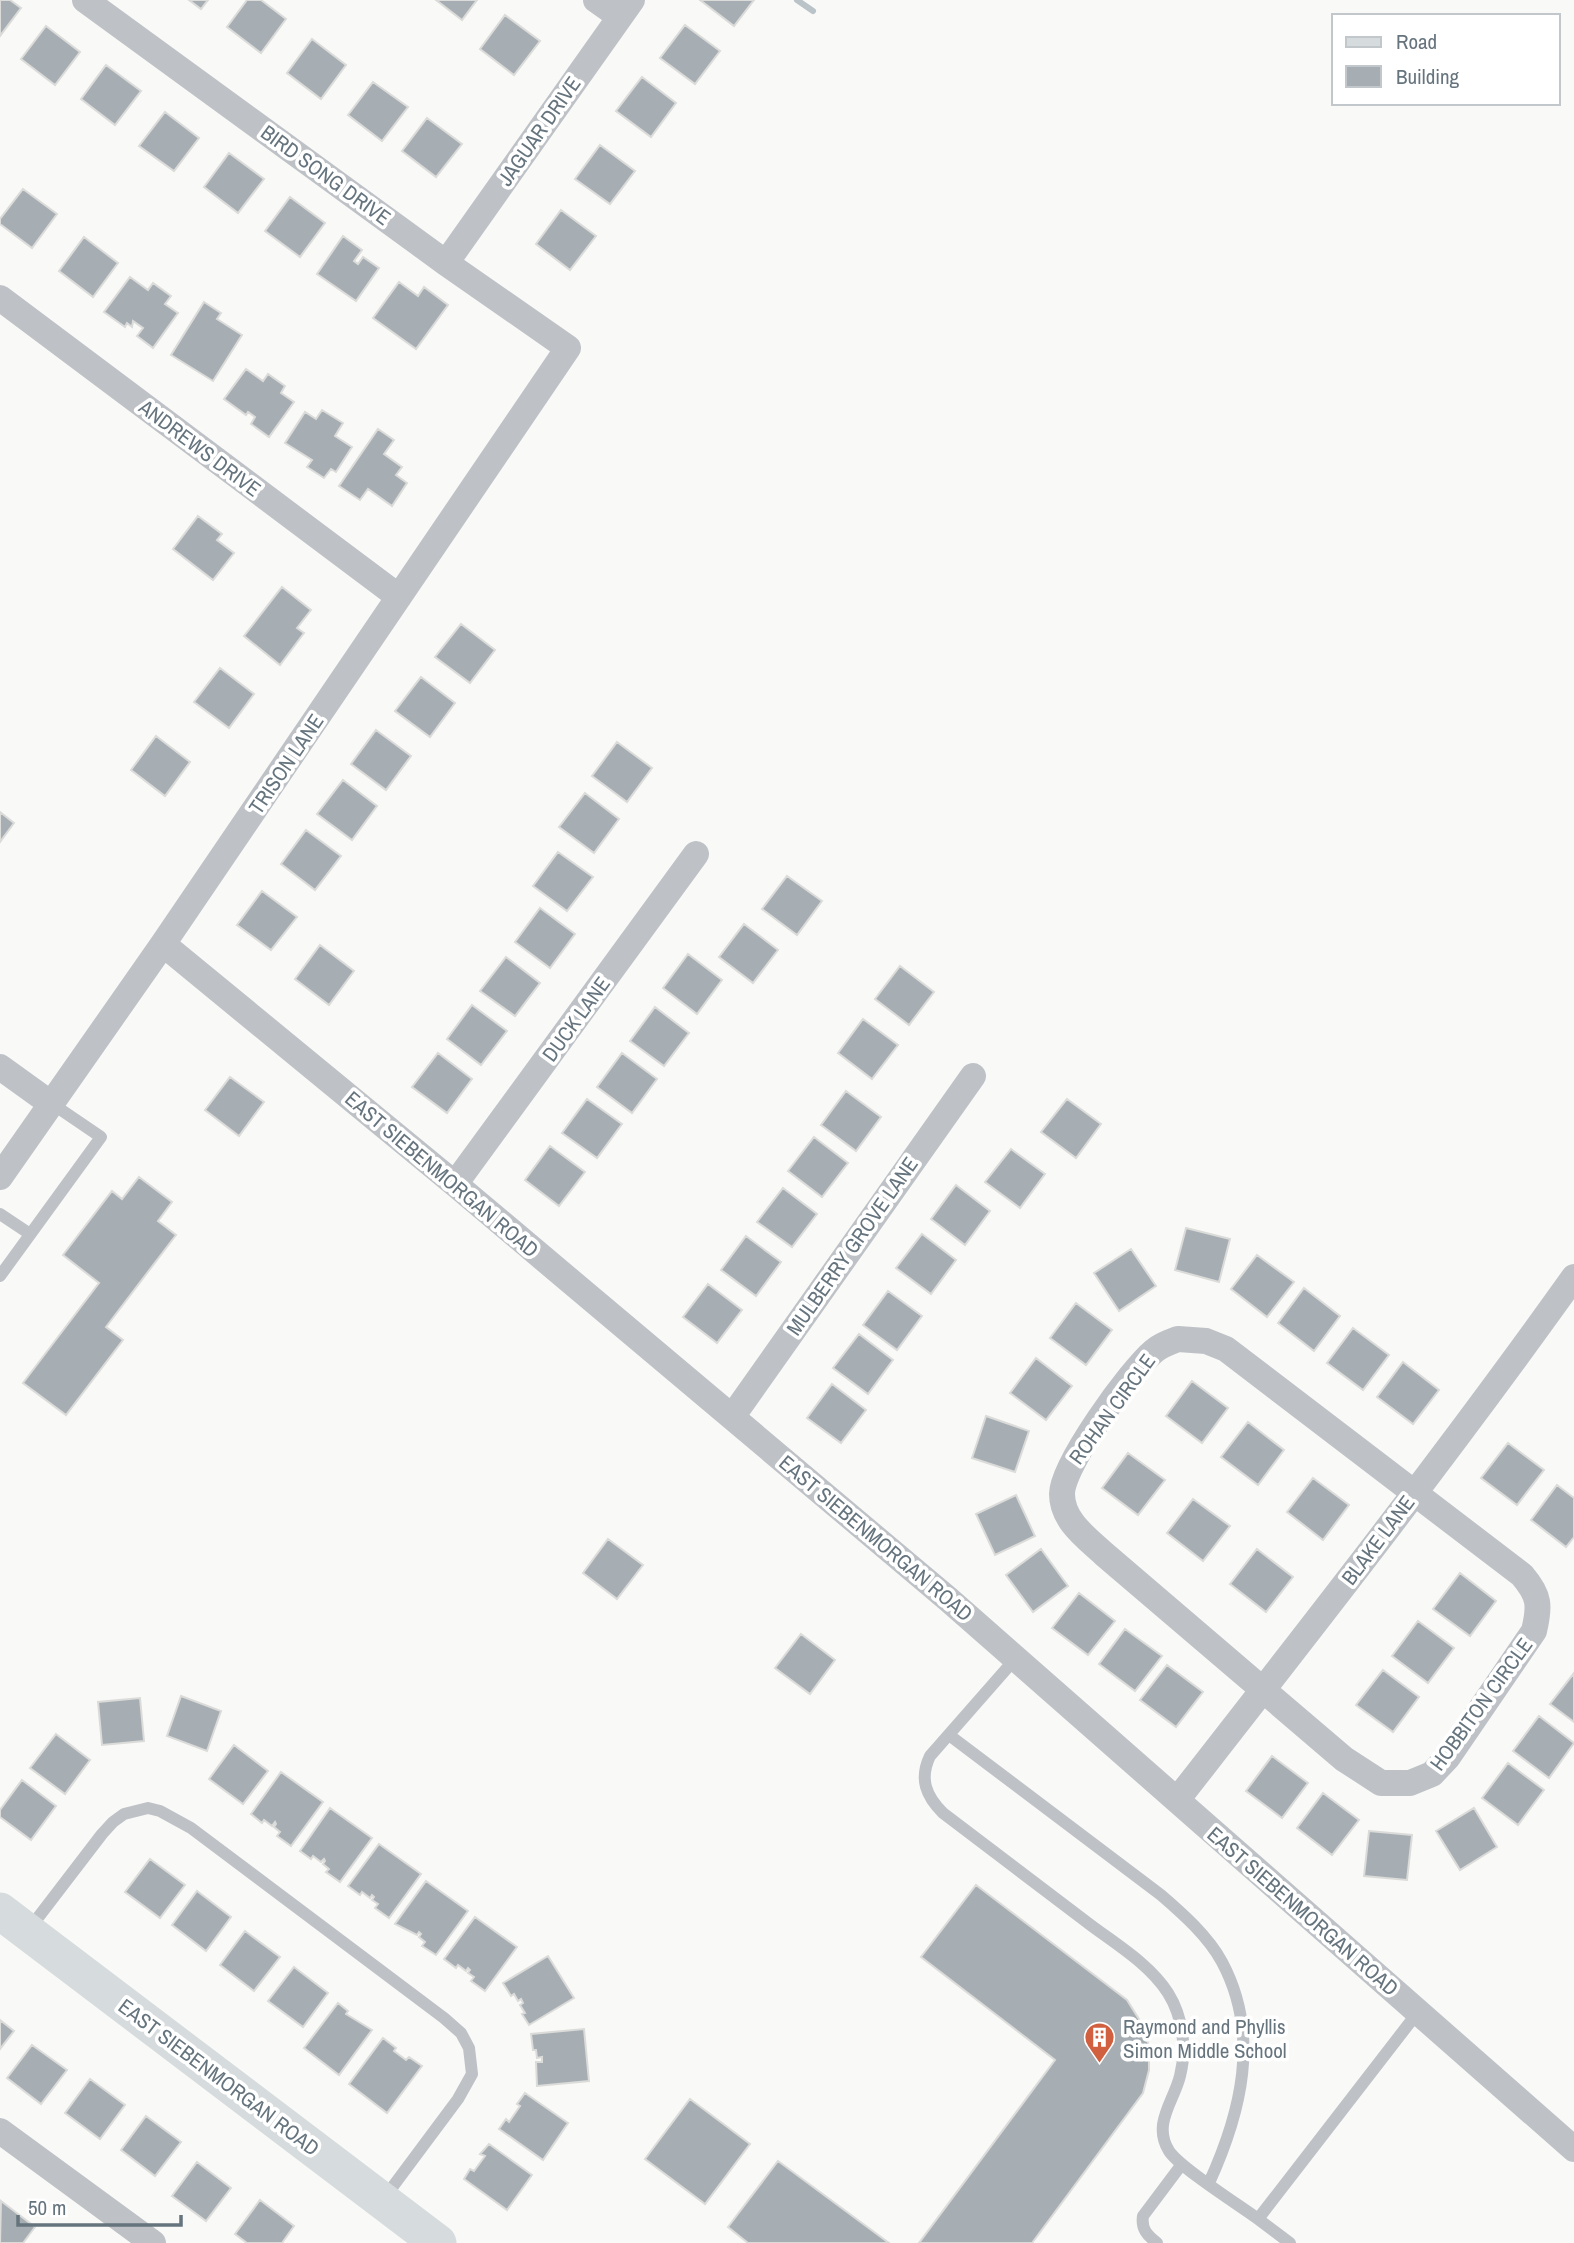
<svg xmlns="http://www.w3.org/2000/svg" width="1574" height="2243" font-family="'Archivo Narrow',sans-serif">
	<rect width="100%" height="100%" fill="#f9f9f7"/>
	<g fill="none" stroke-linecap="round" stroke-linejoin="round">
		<!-- stream -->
		<path stroke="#bac3c7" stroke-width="6" d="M797,0L813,11"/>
	</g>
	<!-- building -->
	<path fill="#a6aeb3" stroke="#dbdbd9" stroke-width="2" d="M0,0H10L21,8L0,36Z
		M189,0H208L201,9Z
		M247,0H261L286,19L261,53L227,27Z
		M436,0H477L462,20Z
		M700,0H754L734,26Z
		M505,15L540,41L514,75L480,49Z
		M685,25L720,51L695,84L660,58Z
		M46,26L80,52L55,85L21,59Z
		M312,39L346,65L321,99L287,73Z
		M106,65L141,91L115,125L81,99Z
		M642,77L676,103L651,137L616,111Z
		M373,82L408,107L382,141L348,115Z
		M165,112L199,138L174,171L139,146Z
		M427,118L462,144L436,177L402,151Z
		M600,145L635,171L610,204L575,179Z
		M229,153L264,179L238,213L204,187Z
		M23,189L57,214L32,248L0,224V219Z
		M290,197L325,223L300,257L265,231Z
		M561,210L596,236L570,270L536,244Z
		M343,236L362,250L354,261L358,264L363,257L379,268L356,301L317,274Z
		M84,237L118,263L93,297L59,271Z
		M130,277L148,290L153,283L171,296L165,304L178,313L153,348L137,336L143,328L133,321L132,327L127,323L125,327L104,312Z
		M399,282L418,296L424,287L448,305L416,349L373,318Z
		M204,302L221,313L217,319L242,335L213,381L171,355Z
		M246,369L263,381L268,374L285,386L281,393L294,402L269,437L251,424L255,417L248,412L246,415L224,399Z
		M322,410L343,423L335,436L352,447L336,472L331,469L324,478L307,467L312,460L285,443L305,412L316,419Z
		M378,429L394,440L384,454L402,467L396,475L407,483L392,506L368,489L360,500L339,486Z
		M198,516L222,534L217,540L234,553L213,580L173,549Z
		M282,587L311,610L297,628L304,633L280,665L244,636Z
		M461,624L495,650L470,683L435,657Z
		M220,668L254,694L229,728L194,702Z
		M421,677L455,703L430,737L395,711Z
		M376,730L411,756L386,790L351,764Z
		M156,736L190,762L165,796L131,770Z
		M617,742L652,768L627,802L592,776Z
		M343,780L377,806L352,840L317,814Z
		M585,793L619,819L594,853L559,827Z
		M0,812L14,823L0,842Z
		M306,830L341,856L315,890L281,864Z
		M558,852L593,877L567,911L533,886Z
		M787,876L822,901L797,935L762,909Z
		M262,891L297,917L271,950L237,925Z
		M540,908L575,934L550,968L515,942Z
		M744,924L778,950L753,983L719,957Z
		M320,945L354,971L329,1005L295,979Z
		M688,954L722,980L697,1014L663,988Z
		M506,957L540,983L515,1016L480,991Z
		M900,966L934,992L909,1025L875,999Z
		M472,1005L507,1031L481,1065L447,1039Z
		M655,1007L689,1033L664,1066L630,1041Z
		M863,1019L898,1045L872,1079L838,1053Z
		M438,1053L472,1079L447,1113L412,1087Z
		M622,1053L657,1079L632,1113L597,1087Z
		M230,1077L264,1102L239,1136L205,1110Z
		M846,1091L881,1117L856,1151L821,1125Z
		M587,1099L622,1124L597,1158L562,1133Z
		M1067,1099L1101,1124L1076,1158L1041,1132Z
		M814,1137L848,1163L822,1197L788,1171Z
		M550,1146L585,1172L559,1206L525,1180Z
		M1011,1149L1045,1174L1020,1208L985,1182Z
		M139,1177L172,1202L158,1221L176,1235L106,1327L123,1340L66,1415L23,1383L99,1283L63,1255L112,1191L122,1199Z
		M956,1185L990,1211L965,1245L931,1219Z
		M783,1188L817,1214L792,1247L757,1222Z
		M1186,1228L1230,1239L1219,1282L1175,1270Z
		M922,1234L956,1260L931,1294L896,1268Z
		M746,1236L781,1262L756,1296L721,1270Z
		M1131,1249L1156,1286L1119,1311L1094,1273Z
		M1257,1255L1294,1282L1267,1317L1231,1289Z
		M708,1284L742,1310L717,1343L683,1317Z
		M1304,1288L1340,1316L1314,1351L1278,1323Z
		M888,1291L922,1316L897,1350L863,1325Z
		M1076,1303L1112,1330L1086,1365L1050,1338Z
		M1353,1328L1389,1355L1363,1390L1327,1363Z
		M859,1334L893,1360L868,1394L833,1368Z
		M1036,1358L1072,1386L1046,1420L1010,1393Z
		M1403,1362L1439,1390L1413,1424L1377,1397Z
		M1192,1381L1228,1408L1202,1443L1166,1416Z
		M832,1384L866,1410L841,1443L807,1418Z
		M986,1416L1029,1431L1015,1472L972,1458Z
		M1248,1422L1284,1450L1258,1485L1221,1457Z
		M1508,1443L1544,1470L1517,1505L1481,1478Z
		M1128,1453L1165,1480L1138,1515L1102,1488Z
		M1313,1478L1349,1505L1323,1540L1287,1512Z
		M1557,1485L1574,1498V1537L1566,1547L1531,1520Z
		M1016,1495L1035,1536L995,1555L976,1514Z
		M1193,1499L1230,1526L1203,1561L1167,1533Z
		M608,1539L643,1565L617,1599L583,1573Z
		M1041,1549L1068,1586L1033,1612L1006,1575Z
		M1257,1549L1293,1577L1266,1612L1230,1584Z
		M1460,1573L1496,1601L1470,1636L1433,1609Z
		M1079,1593L1115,1621L1088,1655L1052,1628Z
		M1418,1621L1454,1648L1428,1683L1392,1656Z
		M1125,1629L1162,1656L1135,1691L1099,1664Z
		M801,1634L835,1660L810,1694L775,1668Z
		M1167,1665L1203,1692L1176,1727L1140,1700Z
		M1383,1670L1419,1697L1393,1732L1356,1705Z
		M1574,1673V1722L1550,1704Z
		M181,1696L221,1711L207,1751L167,1736Z
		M140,1698L144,1741L102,1745L98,1702Z
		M1539,1716L1574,1743L1549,1778L1513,1751Z
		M56,1734L90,1760L65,1794L30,1768Z
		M234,1745L268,1771L243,1804L209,1779Z
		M1272,1756L1308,1783L1282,1818L1246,1791Z
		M1508,1763L1544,1790L1518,1825L1482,1798Z
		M281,1772L323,1802L291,1846L277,1836L280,1832L274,1827L276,1824L275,1822L272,1826L264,1820L262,1823L251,1814Z
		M22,1780L56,1806L31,1840L0,1817V1810Z
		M1323,1793L1359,1820L1332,1855L1297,1828Z
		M330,1808L372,1838L340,1882L326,1872L329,1869L323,1864L325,1861L324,1859L321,1862L313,1856L311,1859L300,1851Z
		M1474,1808L1497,1847L1460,1870L1436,1831Z
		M1369,1831L1412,1835L1407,1880L1364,1876Z
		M379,1844L421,1874L389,1918L375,1908L378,1904L372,1900L374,1897L372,1895L370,1898L362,1892L360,1895L348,1886Z
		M150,1859L185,1885L160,1918L125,1892Z
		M426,1881L468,1911L436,1955L422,1946L425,1942L419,1937L421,1934L419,1932L417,1935L395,1924Z
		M976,1885L1127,2000L1142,2024L1149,2046V2070L1143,2093L1032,2243H919L1055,2060L921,1957Z
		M197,1891L231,1917L206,1951L172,1925Z
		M475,1917L517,1947L485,1991L471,1981L474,1977L468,1973L470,1970L468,1968L466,1971L458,1965L456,1968L444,1959Z
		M245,1931L280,1957L254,1991L220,1965Z
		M548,1956L574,1998L529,2025L522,2014L525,2013L520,2005L523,2003L521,1999L518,2001L514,1994L511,1996L503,1983Z
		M294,1967L328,1993L303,2027L268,2001Z
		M338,2003L348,2011L346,2014L372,2030L339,2075L304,2048Z
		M0,2020L14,2031L0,2049Z
		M584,2029L589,2081L537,2086L536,2062H542V2057L537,2058L536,2050H533L531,2034Z
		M383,2038L396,2048L394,2051L406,2060L409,2057L422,2066L387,2113L349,2084Z
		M32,2045L67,2070L41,2104L7,2078Z
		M90,2079L125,2105L100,2139L65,2113Z
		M525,2093L568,2123L543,2160L499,2129L506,2119L509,2122L520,2106L517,2104Z
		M690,2099L750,2144L705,2204L645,2159Z
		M146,2116L181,2142L155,2176L121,2150Z
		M489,2144L532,2175L507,2210L464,2179L470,2169L474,2171L485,2156L480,2154Z
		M778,2161L889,2243H748L728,2227Z
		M197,2162L231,2188L206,2221L172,2196Z
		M260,2200L294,2226L282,2243H247L235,2234Z
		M1,2201L35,2227L23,2243H0Z"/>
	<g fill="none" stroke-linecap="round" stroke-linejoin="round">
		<!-- lane -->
		<path stroke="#bec2c6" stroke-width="12" d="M0,1214L30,1234
			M0,1276L101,1137L51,1103
			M1016,1658L930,1756C919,1779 926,1796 943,1813C990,1849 1037,1884 1084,1920C1112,1942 1148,1962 1168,1993C1183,2017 1187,2049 1180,2076C1174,2101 1152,2124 1169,2151C1180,2168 1239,2205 1258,2219L1418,2012
			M949,1735L1161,1895C1183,1914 1208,1936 1222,1962C1261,2035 1241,2113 1209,2183
			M30,1928L102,1834L113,1822L124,1814L148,1808L160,1811L191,1828L444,2018L461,2033L469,2048L472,2074L458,2099L385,2197
			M1258,2219L1290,2243
			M1157,2243C1147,2235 1141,2229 1143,2216L1182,2164"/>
		<!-- street -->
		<path stroke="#bec2c6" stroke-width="26" d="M596,0L620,17
			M446,263L632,0
			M0,298L399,597
			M163,944L455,1184L948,1599L1574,2149
			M0,1067L50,1103
			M0,1177L163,944L568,348L446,263L85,0
			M455,1184L696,854
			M1178,1339L1206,1341L1226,1349L1522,1575C1540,1596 1540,1606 1534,1631L1448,1757L1432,1774L1410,1783H1381L1344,1759L1104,1554C1087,1538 1062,1521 1062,1494C1062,1465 1131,1370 1154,1351C1161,1345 1170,1342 1178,1339Z
			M732,1417L973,1076
			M1177,1800C1312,1627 1447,1455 1574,1277
			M0,2131L153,2243"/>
		<!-- secondary -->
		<path stroke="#d6dbdd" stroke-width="37" d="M0,1911L438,2243"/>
	</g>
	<!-- icons -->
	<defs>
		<symbol id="building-pin" viewBox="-11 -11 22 30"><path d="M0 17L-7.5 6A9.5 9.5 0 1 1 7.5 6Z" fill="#d06040" stroke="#fff"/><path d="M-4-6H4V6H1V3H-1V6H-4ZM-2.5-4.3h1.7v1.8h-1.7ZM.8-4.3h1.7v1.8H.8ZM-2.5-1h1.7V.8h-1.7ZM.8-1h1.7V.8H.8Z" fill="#fff"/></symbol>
	</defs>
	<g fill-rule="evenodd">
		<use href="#building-pin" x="1082" y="2020" width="35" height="47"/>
	</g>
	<g text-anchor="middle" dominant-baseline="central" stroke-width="7" stroke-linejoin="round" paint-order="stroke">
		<!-- street labels -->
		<g font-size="21" fill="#66747e" stroke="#fff">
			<text transform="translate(539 131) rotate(-55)">JAGUAR DRIVE</text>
			<text transform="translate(326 175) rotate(36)">BIRD SONG DRIVE</text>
			<text transform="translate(200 448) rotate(37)">ANDREWS DRIVE</text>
			<text transform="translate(286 764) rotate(-56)">TRISON LANE</text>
			<text transform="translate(576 1019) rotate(-54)">DUCK LANE</text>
			<text transform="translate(442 1174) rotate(40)">EAST SIEBENMORGAN ROAD</text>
			<text transform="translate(852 1246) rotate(-55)">MULBERRY GROVE LANE</text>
			<text transform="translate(1112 1409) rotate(-54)">ROHAN CIRCLE</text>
			<text transform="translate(876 1538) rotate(40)">EAST SIEBENMORGAN ROAD</text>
			<text transform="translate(1378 1540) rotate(-53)">BLAKE LANE</text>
			<text transform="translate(1481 1704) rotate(-54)">HOBBITON CIRCLE</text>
			<text transform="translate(1303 1911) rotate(41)">EAST SIEBENMORGAN ROAD</text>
			<text transform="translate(219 2077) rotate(37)">EAST SIEBENMORGAN ROAD</text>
		</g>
		<!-- poi labels -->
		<g font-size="21" fill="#66747e" stroke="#fff" text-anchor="start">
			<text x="1123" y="2026">Raymond and Phyllis<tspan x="1123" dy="24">Simon Middle School</tspan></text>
		</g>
	</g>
	<!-- legend -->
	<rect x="1332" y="14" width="228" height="91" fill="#ffffff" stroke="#c2c7cb" stroke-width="2"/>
	<rect x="1346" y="37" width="35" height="10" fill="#d6dbdd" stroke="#c2c7cb" stroke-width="2"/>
	<text x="1396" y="49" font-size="21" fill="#66747e">Road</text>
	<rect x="1346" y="66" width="35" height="21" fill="#a6aeb3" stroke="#c2c7cb" stroke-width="2"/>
	<text x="1396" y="84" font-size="21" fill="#66747e">Building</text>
	<!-- scale -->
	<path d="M18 2215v10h163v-10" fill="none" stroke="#66747e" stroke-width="3.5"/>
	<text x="28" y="2215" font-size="21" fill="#66747e" stroke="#ffffff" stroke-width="5" paint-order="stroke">50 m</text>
</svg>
